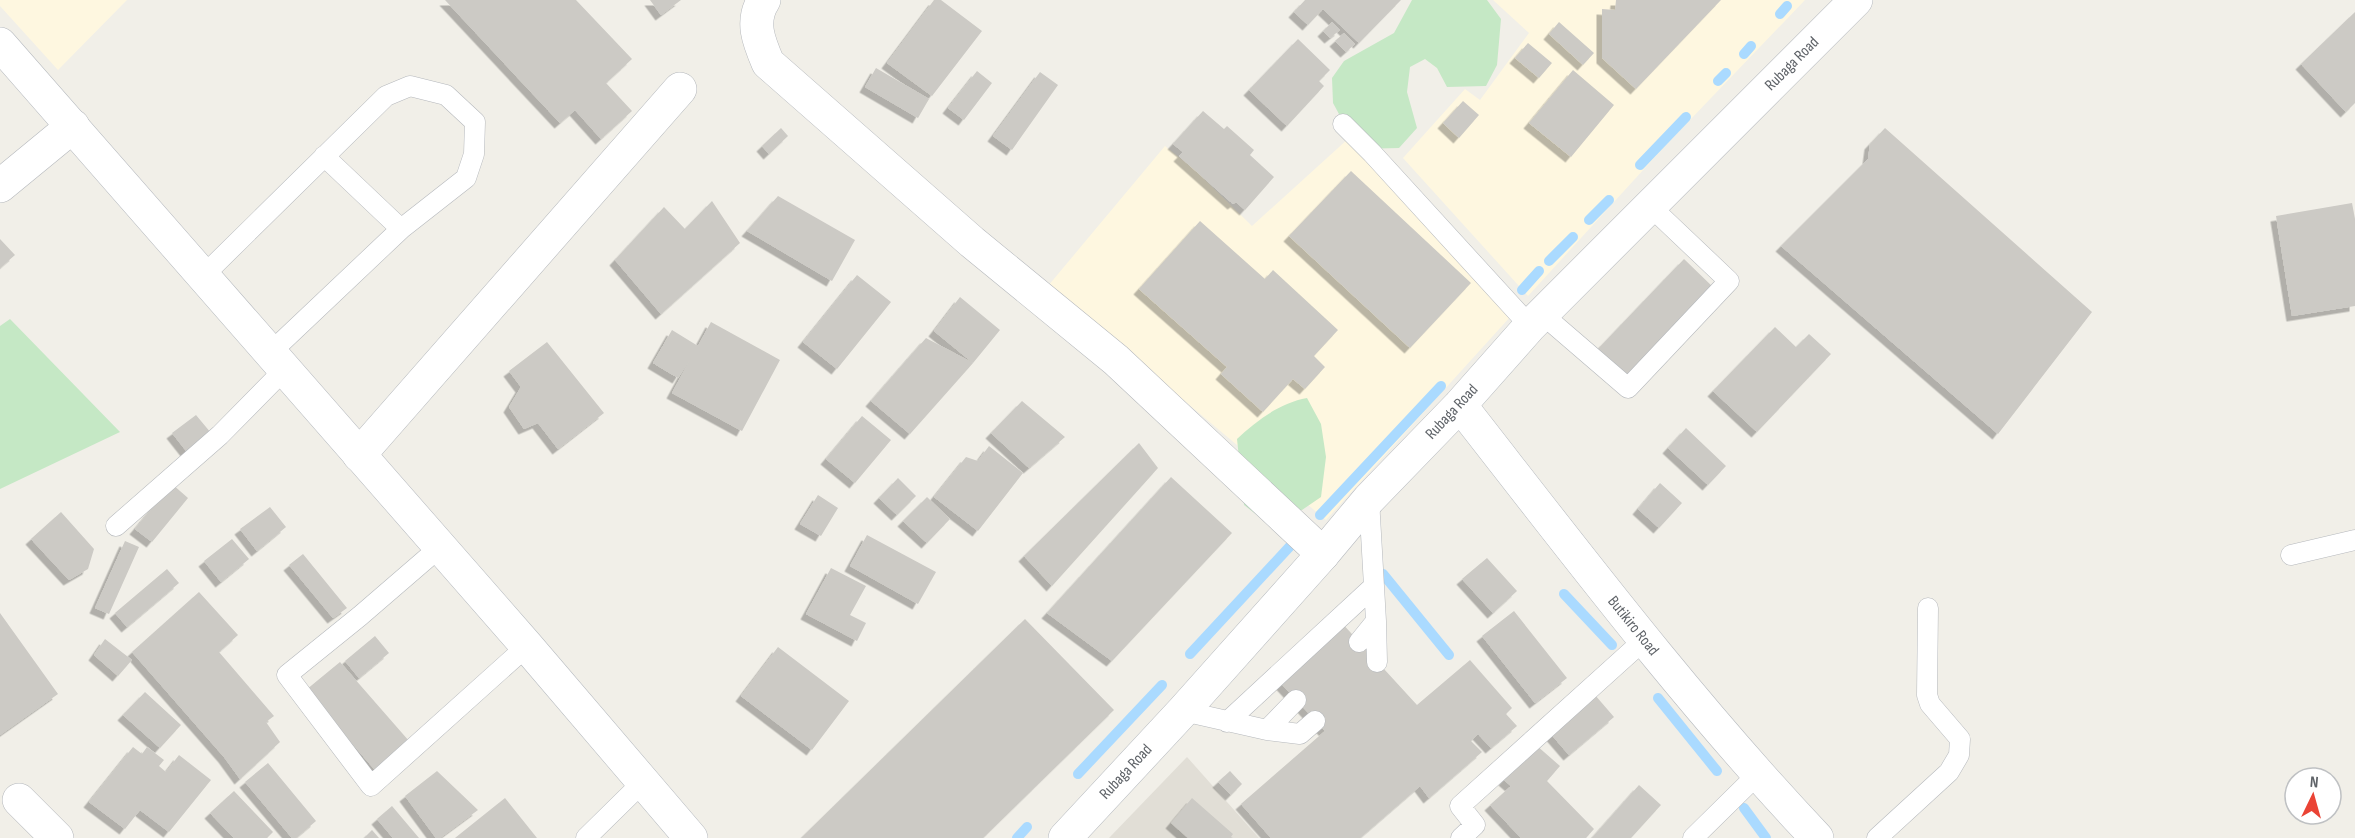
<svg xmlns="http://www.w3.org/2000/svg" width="2355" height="838" font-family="'Sofia Sans Condensed',sans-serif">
	<defs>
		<filter id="shadow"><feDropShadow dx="-5.5" dy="5.5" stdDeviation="0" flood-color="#0004"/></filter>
	</defs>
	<rect width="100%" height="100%" fill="#f1efe8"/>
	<!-- commercial -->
	<path fill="#fef7e0" d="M0,0H127L58,70L0,6Z
		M1493,0H1805L1666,145L1528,296L1403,158L1465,89L1480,100L1529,33Z
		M1349,138L1511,316L1326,520L1048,286L1165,146L1195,170L1252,226Z"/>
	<!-- education -->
	<path fill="#e1ded6" d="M1187,757L1259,838H1109Z"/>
	<!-- green -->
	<path fill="#c5e8c5" d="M1412,0H1487L1501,19L1497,65L1486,86L1447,87L1437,68L1425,59L1410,67L1407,92L1417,128L1399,148L1358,149L1333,103L1332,78L1344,61L1394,33Z
		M10,319L120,432L0,489V326Z
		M1307,398L1321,424L1326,457L1321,497L1302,510L1262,519L1244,505L1237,439C1257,420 1280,403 1307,398Z"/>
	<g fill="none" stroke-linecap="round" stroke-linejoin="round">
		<!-- stream -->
		<path stroke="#aadaff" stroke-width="10" d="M1780,14L1787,6
			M1744,54L1751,46
			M1718,81L1726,73
			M1640,165L1686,117
			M1589,220L1609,200
			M1549,261L1573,237
			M1522,290L1539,271
			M1320,515L1441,386
			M1383,574L1449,655
			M1564,594L1612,645
			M1190,654L1293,543
			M1658,698L1717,771
			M1078,774L1162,685
			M1744,808L1766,838
			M1017,838L1027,827"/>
	</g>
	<!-- building -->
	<path fill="#cccac5" filter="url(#shadow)" d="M445,0H576L632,59L606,83L632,111L601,139L575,110L560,123Z
		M650,0H681L661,15Z
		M934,0H941L982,31L932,96L887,63Z
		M1305,0H1401L1359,43L1323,9L1308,25L1294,12Z
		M1616,0H1721L1636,89L1602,58V9L1615,10Z
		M2355,12V103L2346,112L2301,64Z
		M1332,22L1340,30L1330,38L1323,31Z
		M1559,22L1594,53L1583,65L1549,34Z
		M1344,33L1355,44L1346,52L1335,41Z
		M1298,39L1330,70L1319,81L1324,86L1287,126L1249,90Z
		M1528,43L1552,63L1539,78L1515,58Z
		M876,68L929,99L918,118L865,87Z
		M1573,70L1614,105L1571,157L1529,123Z
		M977,71L992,83L964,120L948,108Z
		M1040,72L1058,85L1012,150L993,136Z
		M1463,101L1479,115L1459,138L1443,123Z
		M1203,111L1224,129L1227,126L1254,150L1250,155L1274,177L1245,210L1236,202L1233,204L1179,156L1183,152L1173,144Z
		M781,128L788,136L769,154L762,146Z
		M1885,128L2092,312L1998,434L1781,246L1868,159L1870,144Z
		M1351,171L1471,283L1410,348L1289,236Z
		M778,196L855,240L832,281L747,231Z
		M712,201L740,243L661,314L615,260L664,207L685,229Z
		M2352,203L2355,219V306L2292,316L2276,216Z
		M1200,221L1265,279L1273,270L1338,330L1314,356L1325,367L1305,389L1293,379L1263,412L1221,374L1227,367L1139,289Z
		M0,239L15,255L0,268Z
		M1684,259L1715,289L1630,379L1598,349Z
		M857,275L891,302L837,369L803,342Z
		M960,297L1000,330L973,363L910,434L871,401L926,338L973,363L934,331Z
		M711,322L780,360L742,431L672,393L691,358L678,378L653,363L672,330L698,346Z
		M1775,327L1796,347L1809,334L1831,354L1757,432L1713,391Z
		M547,342L604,413L558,449L538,423L524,429L509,407L521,387L509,371Z
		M1022,401L1065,437L1029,468L991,433Z
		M196,415L211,433L187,452L172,433Z
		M862,416L891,440L855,483L826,459Z
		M1686,428L1726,466L1708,485L1668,448Z
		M1139,443L1158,468L1052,586L1024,556Z
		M989,446L1023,473L978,531L934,497L966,457L978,461Z
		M1171,477L1232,533L1112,661L1047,613Z
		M898,478L916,496L897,515L879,498Z
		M1660,483L1682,503L1659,528L1638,509Z
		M172,484L188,498L152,542L135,529Z
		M818,495L838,508L821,536L800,524Z
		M927,497L950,519L927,543L903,521Z
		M270,507L286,527L257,551L240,529Z
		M61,512L94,549L88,569L69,580L31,539Z
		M867,535L936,572L918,604L850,566Z
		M232,539L249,559L221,582L204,561Z
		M125,541L139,547L109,614L95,608Z
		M303,554L347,608L333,618L289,565Z
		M1487,558L1517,591L1493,613L1462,579Z
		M831,568L866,586L850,615L866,623L857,641L806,614Z
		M167,569L179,583L127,627L115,613Z
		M199,592L238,635L219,652L274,716L266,722L280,742L240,779L224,757L132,652Z
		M1514,611L1567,678L1535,703L1482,636Z
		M0,613L58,694L0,735Z
		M1025,619L1114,710L983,838H801Z
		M1340,621L1417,705L1470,660L1512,708L1506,714L1517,726L1491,748L1478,734L1471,741L1482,752L1429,798L1420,786L1360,838H1271L1241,804L1325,731L1277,679Z
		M375,636L389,653L359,678L345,661Z
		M105,639L132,660L118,676L94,655Z
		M778,647L849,701L812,750L741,696Z
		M340,662L409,741L375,770L306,690Z
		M145,692L181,725L160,748L123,715Z
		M1595,695L1614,717L1569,755L1550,733Z
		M1536,745L1560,766L1547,781L1594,829L1586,838H1521L1490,805L1511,786L1504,780Z
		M133,747L142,754L147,747L164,760L159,766L166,772L179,755L211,780L169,832L140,810L125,829L89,802Z
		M268,763L316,821L296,838H292L245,782Z
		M437,771L478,810L440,838H436L405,796Z
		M1230,771L1242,784L1231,795L1218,782Z
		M1639,785L1661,805L1631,838H1592Z
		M234,791L273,832L267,838H234L210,813Z
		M505,798L537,838H455Z
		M1192,798L1233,834L1231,837L1233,838H1188L1171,823Z
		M392,806L419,838H393L377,819Z
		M372,830L379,838H364Z"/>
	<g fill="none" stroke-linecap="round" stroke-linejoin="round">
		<defs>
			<path id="lane" d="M1343,124L1372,153L1530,326
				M324,156L401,229
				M203,276L386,96L410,86L446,95L475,122L474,154L466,178L401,229L270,353
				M1542,314L1628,388L1729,281L1650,206
				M116,526L220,435L285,369
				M440,547L360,616L287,675L371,786L527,646
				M2291,555L2355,540
				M1376,621L1377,662
				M1359,642L1376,621L1369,499
				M1183,711L1267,730L1296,700
				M1227,722L1373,587
				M1267,730L1300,734L1315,721
				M586,838L644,781
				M1461,838L1475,825L1460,806L1644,640
				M1693,838L1757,775
				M1877,838L1949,772L1959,755L1960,739L1930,704L1927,695L1928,608"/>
			<path id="street" d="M764,0C750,21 759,42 768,63L972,242L1116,360L1323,554
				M0,186L73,126
				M359,455L680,89
				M19,800L57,838"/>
			<path id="secondary" d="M0,44L527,646L691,838
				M1460,405C1575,552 1688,702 1817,838
				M1065,838L1183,711L1323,554L1369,499L1460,405L1530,326L1856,0"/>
		</defs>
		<!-- lane casing -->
		<use href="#lane" stroke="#b5b8bc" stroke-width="21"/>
		<!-- street casing -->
		<use href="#street" stroke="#b5b8bc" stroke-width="34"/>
		<!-- secondary casing -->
		<use href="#secondary" stroke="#b6babf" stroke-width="34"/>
		<!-- lane -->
		<use href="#lane" stroke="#fff" stroke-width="20"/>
		<!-- street -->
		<use href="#street" stroke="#fff" stroke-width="33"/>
		<!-- secondary -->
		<use href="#secondary" stroke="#fff" stroke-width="33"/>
	</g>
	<g text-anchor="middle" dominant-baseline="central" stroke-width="5" stroke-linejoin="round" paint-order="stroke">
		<!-- street labels -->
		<g font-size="16" fill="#5f6368" stroke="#fff">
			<text transform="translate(1792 64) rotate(-45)">Rubaga Road</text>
			<text transform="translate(1452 412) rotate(-47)">Rubaga Road</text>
			<text transform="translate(1633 626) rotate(51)">Butikiro Road</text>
			<text transform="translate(1126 772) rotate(-47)">Rubaga Road</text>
		</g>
	</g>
	<!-- north arrow -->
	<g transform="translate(2313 796) rotate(5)"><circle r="28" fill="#ffffff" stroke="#bfc1c3" stroke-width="1.5"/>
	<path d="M0-4.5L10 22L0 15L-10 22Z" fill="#ea4335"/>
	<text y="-9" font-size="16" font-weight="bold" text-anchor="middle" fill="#5f6368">N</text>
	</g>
</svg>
